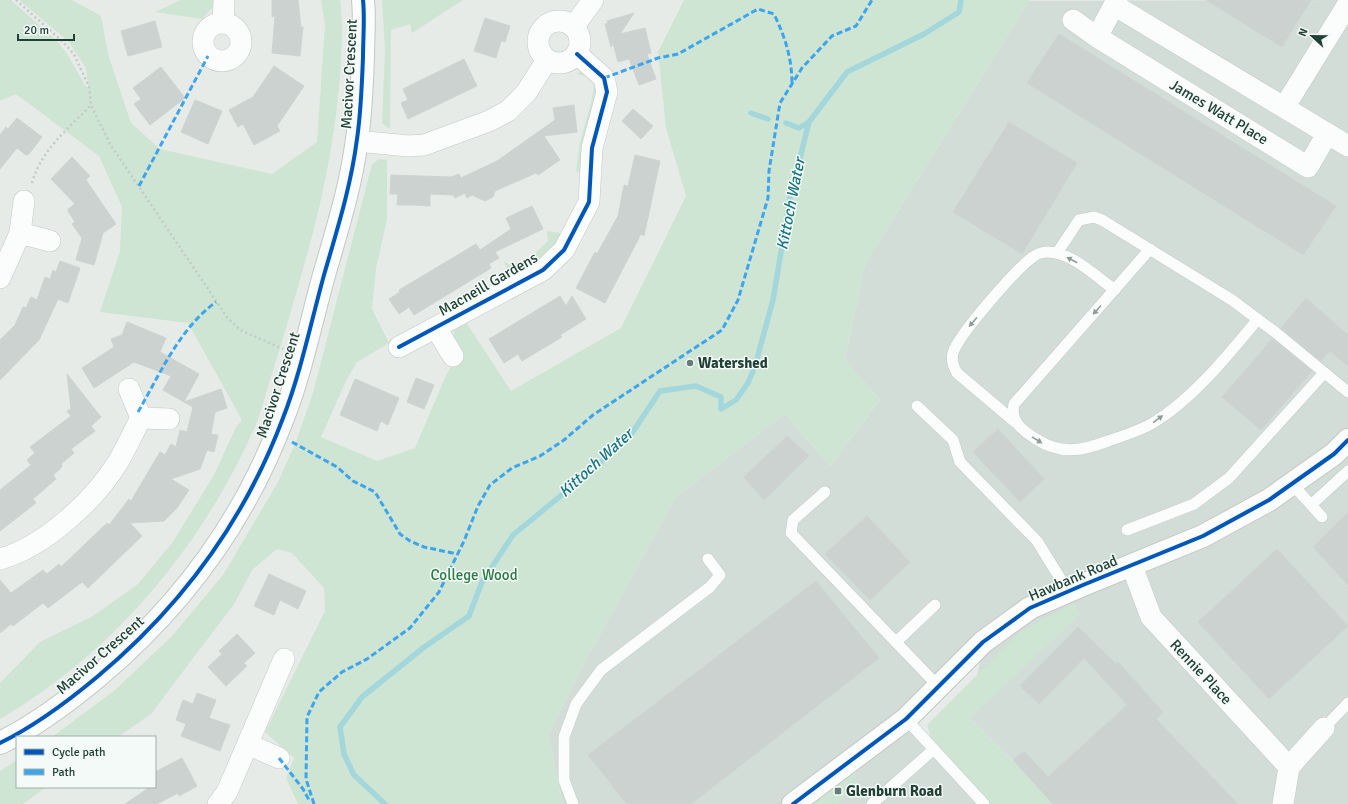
<svg xmlns="http://www.w3.org/2000/svg" width="1348" height="804" font-family="Signika,sans-serif">
	<rect width="100%" height="100%" fill="#e6ebe8"/>
	<!-- built -->
	<path fill="#d3ddd8" d="M1348,0V804H1056L970,718L983,643L907,719L985,804H563L548,735L581,669L676,497L785,414L830,466L880,400L845,360L865,264L1029,1Z"/>
	<!-- green -->
	<path fill="#cee5d3" d="M0,0H11L59,43L67,54L86,87H88L86,68L69,42L19,0H72L101,16L108,54L131,123L160,149L272,174L317,142L325,24L321,0H340C343,21 342,41 341,62C337,127 325,190 308,251C296,294 284,337 270,380C265,396 261,412 255,427C202,547 113,653 0,719V683L40,642L93,616L138,584L172,543L214,475L236,427L242,420L188,323L100,312L120,251L122,207L99,156L16,94L0,101Z
		M181,0H216L213,7L202,19L155,12Z
		M382,0H463L412,33L410,24L391,30L390,129L382,123L385,49Z
		M684,0H1032L1029,1L865,264L845,360L880,400L830,466L785,414L676,497L581,669L548,735L563,804H298L286,778L294,758L265,732L325,611L324,588L292,553L277,549L253,569L234,604L151,714L118,737H52L115,690L172,636L223,575L278,482L295,444L313,393L372,164L379,159L387,160V220L376,268L372,309L389,343L357,362L347,379L321,437L377,461L415,448L447,373L458,358L453,329L466,322L511,391L621,328L686,196L666,128L658,52Z
		M582,70L600,82L586,171L576,172L580,142L591,103L594,85L589,77L577,74Z
		M547,231L562,233C548,258 536,264 511,278L504,262L512,265L532,256L548,241Z
		M1075,603L1080,615L970,718L1056,804H985L934,749L927,725L1020,632Z
		M17,760V787H46L23,804H0V771Z
		M856,770V784L838,804H812Z"/>
	<g fill="none" stroke-linecap="round" stroke-linejoin="round">
		<!-- stream -->
		<path stroke="#a4d7db" stroke-width="5.5" d="M751,113L768,119
			M786,123L799,128L809,122
			M385,804L354,775L344,754L340,727L362,697L423,648L469,616L482,582L513,535L586,475L630,436L660,391L696,386L721,397V409L736,400L748,383L755,366L773,300L790,198L809,122L847,72L924,34L959,12L961,0"/>
	</g>
	<!-- building -->
	<path fill="#ccd2d0" stroke="#ced4d1" d="M272,0H298L301,27H303L300,56L272,53L275,16L272,17Z
		M1206,0H1311L1282,47Z
		M634,13L620,34L645,28L651,53L647,54L656,79L639,85L629,59L618,62L613,43L611,47L605,24L608,23L607,21Z
		M485,18L510,26L505,42L501,41L496,58L474,51Z
		M155,21L162,47L128,56L121,31Z
		M1059,34L1336,206L1303,255L1027,83Z
		M464,59L477,86L408,119L401,103L408,100L403,89Z
		M274,66L304,86L277,126L280,131L254,145L243,124L238,127L229,110L253,97Z
		M161,67L185,98L150,125L134,104L141,99L133,88Z
		M195,100L222,111L208,144L181,132Z
		M574,105L577,132L544,136L560,160L538,175L536,173L495,191L493,197L485,201L472,195L467,198L465,193L455,198L453,195L430,194V206L414,205H397L398,194H390L391,175L451,177L459,174L461,178L497,161L555,120L553,108Z
		M633,109L653,126L641,139L622,121Z
		M17,118L42,137L29,154L26,155L17,148L0,169V135L6,127L8,129Z
		M1009,122L1077,163L1022,254L953,212Z
		M635,155L660,161L644,236L641,234L605,303L576,288L595,252L597,254L618,216L624,185L628,186Z
		M72,157L90,176L86,180L116,224L103,233L94,265L76,260L82,238L72,224L75,222L68,211V209L75,204L51,179Z
		M532,206L543,229L495,252L499,258L489,264L491,268L414,315L409,307L399,314L389,299L400,292L399,290L476,244L480,250L511,229L506,218Z
		M60,261L80,268L68,303L58,299L39,340L0,380V340L15,325L23,307L26,308L31,297L37,300L45,277L50,279L53,270L56,272Z
		M560,296L566,306L572,296L586,319L560,335L562,337L522,361L518,354L504,363L489,339Z
		M1306,298L1348,335V366L1330,351L1321,361L1281,328Z
		M127,322L166,338L160,352L199,374L184,402L163,390L171,376L134,362L94,388L82,368L114,347L111,339L122,335Z
		M1272,339L1312,371L1261,430L1222,397Z
		M67,374L101,417L91,426L95,431L71,449L74,453L61,464L62,466L60,469L53,475L56,479L33,499L36,503L0,531V490L31,465L27,460L35,453L30,447L71,416L67,411L71,409Z
		M416,378L434,385L424,409L407,402Z
		M355,379L399,398L388,425L381,421L377,431L340,415Z
		M221,389L227,408L215,412L211,434L218,435L214,452L207,450L200,469L171,479L189,490L177,508L164,521L130,523L142,536L88,588L82,582L48,608L43,603L13,626L11,624L0,633V580L11,593L43,570L47,574L59,564L61,567L107,523L109,525L129,499L131,501L160,452L165,455L171,444L176,447L180,430L187,432L193,407L184,402Z
		M998,429L1044,479L1020,502L973,452Z
		M787,436L809,456L764,500L744,477Z
		M1348,512V585L1313,547Z
		M867,516L910,562L870,600L825,554Z
		M1277,549L1348,626L1269,699L1198,622Z
		M269,574L306,591L298,609L280,600L274,615L254,606Z
		M816,581L879,658L691,804H627L588,755Z
		M1078,627L1116,664L1118,662L1163,712L1156,719L1238,804H1053L1013,760L1024,751L1048,777L1127,705L1084,658L1039,704L1020,686Z
		M237,634L255,653L244,663L247,666L226,686L208,667L222,654L219,651Z
		M197,693L216,700L209,718L230,725L220,751L181,736L186,724L176,720L183,700L193,704Z
		M182,758L197,786L179,796L178,793L157,804H125L150,787H155V772Z"/>
	<g fill="none" stroke-linecap="round" stroke-linejoin="round">
		<defs>
			<path id="service" d="M1150,249L1014,404C1010,422 1022,430 1036,439C1061,455 1082,451 1108,441C1123,436 1139,431 1153,423C1193,399 1228,355 1258,319
				M1057,253L1079,220L1094,217L1102,220L1232,300L1275,332L1348,392
				M917,406L953,440L960,462L1037,541L1068,591
				M1015,422L957,373C953,366 951,360 953,353C958,335 1017,268 1033,257C1036,254 1043,252 1047,252C1072,252 1096,277 1115,290
				M1292,484L1322,517
				M825,492L793,520L791,533L939,687
				M1311,505L1348,471
				M1127,530L1194,504L1229,478L1324,373
				M896,642L935,605
				M906,719L984,804
				M1324,728L1348,703
				M573,804L564,780V737L576,704L601,670L710,587L720,575L708,559
				M872,804L934,749"/>
			<path id="minor" d="M1114,5L1348,146
				M1073,20L1097,37L1308,167L1327,134
				M538 42a21 21 0 1 1 42 0a21 21 0 1 1-42 0Z
				M203 42a19 19 0 1 1 38 0a19 19 0 1 1-38 0Z
				M223,23L224,0
				M574,26L593,0
				M1097,37L1117,0
				M1285,106L1348,4
				M357,141L408,146L424,145L489,121L508,111L526,93L547,60
				M20,233L50,241
				M0,278L20,233L24,201
				M436,328L453,356
				M399,347L543,270L564,250L589,202L592,148L607,92L604,78L577,54
				M129,389L141,418
				M141,418L169,419
				M0,559C44,547 95,500 118,462C126,448 133,433 141,418
				M1132,566L1151,617L1289,767L1283,804
				M248,744L279,758
				M1289,767L1324,728
				M218,804L227,792L284,659"/>
			<path id="tertiary" d="M0,743C35,726 67,702 97,677C182,606 244,522 283,418C301,372 311,322 324,275C337,230 351,186 357,139C361,112 362,84 363,57C363,38 365,19 363,0
				M793,804L906,719L983,642L1030,608L1083,585L1203,536L1269,500L1334,454L1348,440"/>
		</defs>
		<!-- service casing -->
		<use href="#service" stroke="#c3c8c5" stroke-width="12"/>
		<!-- minor casing -->
		<use href="#minor" stroke="#c3c8c5" stroke-width="22"/>
		<!-- tertiary casing -->
		<use href="#tertiary" stroke="#c3c8c5" stroke-width="24"/>
		<!-- path -->
		<path stroke="#c2cbc6" stroke-width="2.5" stroke-dasharray="2 3" stroke-linecap="butt" d="M16,0L62,41L74,54L89,87L91,105L110,144L227,317L240,330L283,349
			M32,183C41,150 68,129 91,105"/>
		<!-- service -->
		<use href="#service" stroke="#fbfcfc" stroke-width="11"/>
		<!-- minor -->
		<use href="#minor" stroke="#fbfcfc" stroke-width="21"/>
		<!-- tertiary -->
		<use href="#tertiary" stroke="#fbfcfc" stroke-width="22"/>
		<!-- quiet -->
		<path stroke="#3ea4eb" stroke-width="3" stroke-dasharray="6 3" stroke-linecap="butt" d="M604,78L658,58L678,54L758,9L774,14C785,37 792,58 792,84
			M139,186L208,56
			M138,412C160,374 179,329 216,302
			M292,442L337,467L353,481L375,492L400,534L410,541L424,547L457,554
			M279,758L303,789L309,800
			M314,804L306,779L307,717L319,692L342,672L367,659L410,628L439,592L464,541L478,506L490,485L512,468L540,456L564,440L593,415L722,330L738,300L768,198L769,171L780,103L802,68L832,36L856,26L872,0"/>
		<defs>
			<path id="cycleway" d="M399,347L543,270L564,250L589,202L592,148L607,92L604,78L577,54
				M0,743C35,726 67,702 97,677C182,606 244,522 283,418C301,372 311,322 324,275C337,230 351,186 357,139C361,112 362,84 363,57C363,38 365,19 363,0
				M793,804L906,719L983,642L1030,608L1083,585L1203,536L1269,500L1334,454L1348,440"/>
		</defs>
		<!-- cycleway casing -->
		<use href="#cycleway" stroke="#f4faf7" stroke-width="6"/>
		<!-- cycleway -->
		<use href="#cycleway" stroke="#0057b8" stroke-width="4"/>
	</g>
	<!-- one-way arrows -->
	<defs><path id="oneway-solid" d="M-6-.8H1V-3.2L6.5 0L1 3.2V.8H-6Z"/></defs>
	<g fill="#8e9e99">
		<use href="#oneway-solid" transform="translate(1072 260) rotate(-152)"/>
		<use href="#oneway-solid" transform="translate(1097 310) rotate(132)"/>
		<use href="#oneway-solid" transform="translate(973 322) rotate(131)"/>
		<use href="#oneway-solid" transform="translate(1158 419) rotate(-36)"/>
		<use href="#oneway-solid" transform="translate(1037 440) rotate(32)"/>
	</g>
	<!-- markers -->
	<g fill="#667c74" stroke="#f4faf7" stroke-width="1.5">
		<circle cx="690" cy="363" r="4"/>
		<rect x="834" y="787" width="8" height="8" rx="2"/>
	</g>
	<g text-anchor="middle" dominant-baseline="central" stroke-width="3" stroke-linejoin="round" paint-order="stroke">
		<!-- street labels -->
		<g font-size="15" fill="#214136" stroke="#f4faf7">
			<text transform="translate(349 74) rotate(-87)">Macivor Crescent</text>
			<text transform="translate(1219 112) rotate(31)">James Watt Place</text>
			<text transform="translate(488 284) rotate(-30)">Macneill Gardens</text>
			<text transform="translate(278 385) rotate(-72)">Macivor Crescent</text>
			<text transform="translate(1073 578) rotate(-23)">Hawbank Road</text>
			<text transform="translate(100 655) rotate(-41)">Macivor Crescent</text>
			<text transform="translate(1201 672) rotate(47)">Rennie Place</text>
		</g>
		<!-- poi labels -->
		<g font-size="15" font-weight="bold" fill="#214136" stroke="#f4faf7" text-anchor="start">
			<text x="698" y="363">Watershed</text>
			<text x="846" y="791">Glenburn Road</text>
		</g>
		<!-- park labels -->
		<g font-size="15" fill="#287b43" stroke="#f4faf7">
			<text x="474" y="575">College Wood</text>
		</g>
		<!-- water labels -->
		<g font-size="16" font-style="italic" fill="#177681" stroke="#f4faf7">
			<text transform="translate(791 204) rotate(-79)">Kittoch Water</text>
			<text transform="translate(596 463) rotate(-42)">Kittoch Water</text>
		</g>
	</g>
	<!-- legend -->
	<rect x="16" y="736" width="140" height="52" fill="#f4faf7" stroke="#a0b0aa"/>
	<rect x="24" y="749" width="20" height="6" fill="#0057b8" stroke="#a0b0aa"/>
	<text x="52" y="756" font-size="12" fill="#214136">Cycle path</text>
	<rect x="24" y="769" width="20" height="6" fill="#3ea4eb" stroke="#a0b0aa"/>
	<text x="52" y="776" font-size="12" fill="#214136">Path</text>
	<!-- north arrow -->
	<g transform="translate(1312 36) rotate(292)" stroke="#f4faf7" stroke-width="3" paint-order="stroke">
	<path d="M0-3L7 15L0 10L-7 15Z" fill="#214136"/>
	<text y="-6" font-size="11" font-weight="bold" text-anchor="middle" fill="#214136">N</text>
	</g>
	<!-- scale -->
	<path d="M18 34v6h56v-6" fill="none" stroke="#214136" stroke-width="2"/>
	<text x="24" y="34" font-size="12" fill="#214136" stroke="#f4faf7" stroke-width="3" paint-order="stroke">20 m</text>
</svg>
